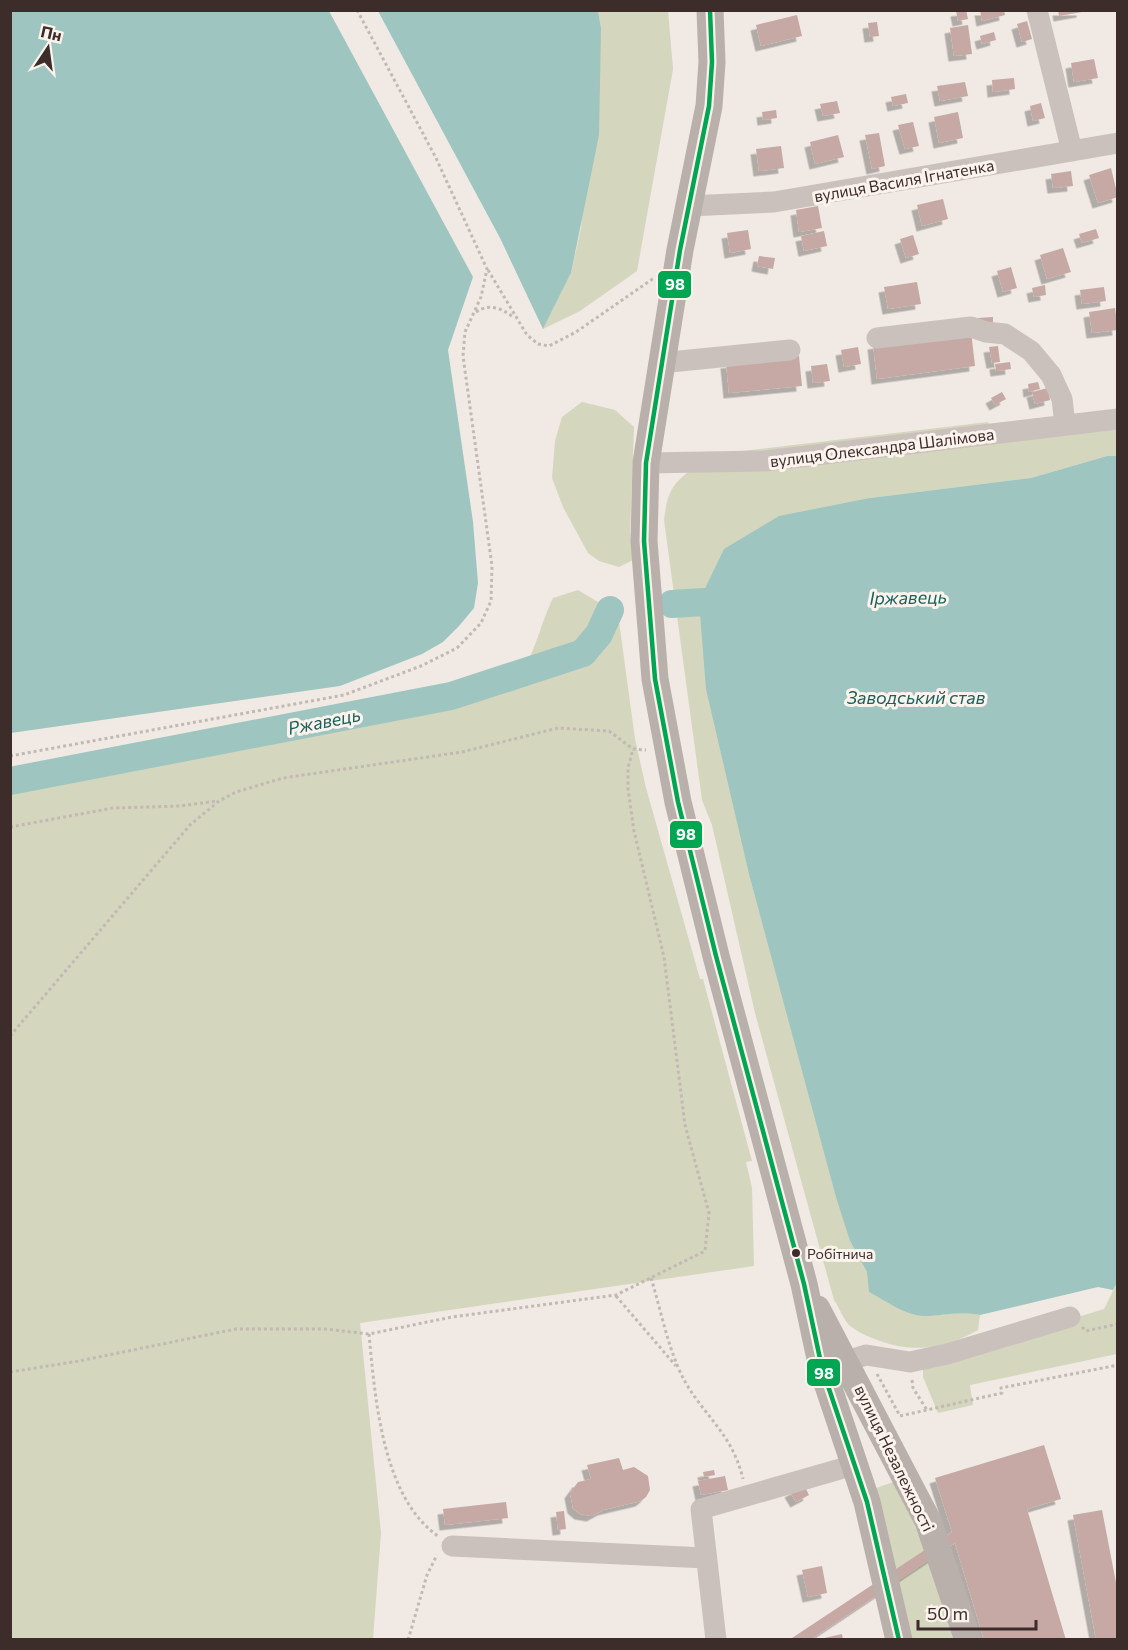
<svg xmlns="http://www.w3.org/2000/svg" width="1128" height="1650" font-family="Commissioner,sans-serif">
	<defs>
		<filter id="shadow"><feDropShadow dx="-5.5" dy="5.5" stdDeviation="0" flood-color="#0004"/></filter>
	</defs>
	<rect width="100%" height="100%" fill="#f0e9e4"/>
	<!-- green -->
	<path fill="#d4d6bd" d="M598,11H668L673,69L637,271L580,311L543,329L571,273L581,228L601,28Z
		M582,402L615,410L634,427L630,532L633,560L619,567L599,561L588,553L563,507L552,478L555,441L562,417Z
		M988,422L994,441L1117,426V456H1107L1031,478L870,498L750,878L850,1241L867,1272L928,1316L967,1312L980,1315L978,1330C943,1350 910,1354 872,1338C865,1335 854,1330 848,1324C843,1318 839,1307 834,1300L755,1013L712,825L702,800L664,520C669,478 680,482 708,455Z
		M578,590L618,614L635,739L646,788L700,979H703L752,1161L746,1162L752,1188L754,1266L360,1323L381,1533L373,1639H11V793L401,710L521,674C537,648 540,625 553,598Z
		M1117,1283V1354L970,1385L973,1405L938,1413L923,1377V1365L1104,1309Z
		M896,1481L920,1526L959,1639H906L868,1491Z"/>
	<!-- water -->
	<path fill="#9ec5c0" d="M10,11H329L473,277L448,350L473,522L478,583L474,608L459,626L443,642L422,654L340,686L11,733Z
		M378,11H598L601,28L599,135L571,273L543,329L500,238Z
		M1107,456H1118L1117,1283L1113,1290L1098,1287L980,1315C962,1311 947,1315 929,1316C907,1317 888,1302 869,1292L867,1272L850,1241L836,1197L750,878L706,689L699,601L724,549L779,516L870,498L1031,478Z"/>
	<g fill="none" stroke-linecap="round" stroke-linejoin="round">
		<!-- river -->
		<path stroke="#9ec5c0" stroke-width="28" d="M672,604L736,600
			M10,781L451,696L583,653L599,634L610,610"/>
	</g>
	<!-- building -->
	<path fill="#c6a9a4" filter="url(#shadow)" d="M966,10L968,19L958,21L956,11Z
		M980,10H1004L1005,15L982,21Z
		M1058,10H1082V12L1059,16Z
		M797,15L802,36L761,46L756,25Z
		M1027,21L1032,39L1022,42L1017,24Z
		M877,22L879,36L870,37L868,23Z
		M968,25L972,54L954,56L950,28Z
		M994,32L996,40L982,44L980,36Z
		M1094,59L1098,78L1074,82L1071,63Z
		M1014,78L1015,89L993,92L992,80Z
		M965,82L968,96L940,101L937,86Z
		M906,94L908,103L893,106L891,97Z
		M837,101L840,113L823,116L820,104Z
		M1041,103L1045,118L1033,121L1030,106Z
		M776,110L777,118L763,120L762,112Z
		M958,112L963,138L939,143L934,117Z
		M913,122L919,146L905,149L898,125Z
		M879,133L885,166L872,169L865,135Z
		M838,135L844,157L815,164L810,142Z
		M781,146L784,168L759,171L756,149Z
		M1111,168L1118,197L1098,203L1089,175Z
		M1071,171L1073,186L1053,188L1051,174Z
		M943,199L948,219L922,226L917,205Z
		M818,206L822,228L799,232L796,210Z
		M1096,229L1099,238L1082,243L1079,234Z
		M748,230L751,249L730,253L727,233Z
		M824,231L827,246L804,251L801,236Z
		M913,235L919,254L906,258L900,239Z
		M1063,248L1071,272L1047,279L1040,255Z
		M759,256L775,258L773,269L757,266Z
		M1011,267L1017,288L1003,292L997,271Z
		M917,282L921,304L888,309L884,287Z
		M1045,285L1046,295L1034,297L1032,288Z
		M1104,287L1106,301L1082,304L1080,290Z
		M1115,308L1118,330L1092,333L1089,312Z
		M993,317V328L978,329V318Z
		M971,331L975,366L877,379L873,344Z
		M998,346L1000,362L992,363L989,347Z
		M858,347L861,364L844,367L841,350Z
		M799,356L802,386L729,393L726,363Z
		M1010,362L1011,369L996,371L995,364Z
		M827,364L830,381L813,383L811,366Z
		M1038,382L1040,389L1029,392L1028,384Z
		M1048,388L1050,400L1035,404L1032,392Z
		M1002,392L1006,399L995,405L991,398Z
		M1044,1445L1061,1499L1027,1509L1066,1640H984L955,1543L810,1640H789L952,1532L935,1478Z
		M619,1458L623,1470L634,1467L648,1476L650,1490L646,1497L641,1501L603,1510L592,1516L580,1514L573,1508L570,1493L578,1482L591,1479L587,1465Z
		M714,1470L715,1475L704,1477L703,1472Z
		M725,1476L728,1490L701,1495L698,1481Z
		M804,1485L809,1495L796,1502L790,1492Z
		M506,1502L508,1518L445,1525L443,1509Z
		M1102,1510L1118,1593V1640H1096L1073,1515Z
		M564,1511L566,1529L558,1530L556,1512Z
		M822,1566L827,1593L808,1597L802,1570Z
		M842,1634L843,1640H820V1639Z"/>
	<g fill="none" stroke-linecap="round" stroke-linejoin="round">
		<!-- path -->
		<path stroke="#c2b9b5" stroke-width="3" stroke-dasharray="3 3" stroke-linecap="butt" d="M488,270L527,335L538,344L549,346L576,332L654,278
			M476,312C490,303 501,308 513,317
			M10,756L344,695L421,666L457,648L481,623L491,601L492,566L463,356L465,332L481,297L487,269L436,158L357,10
			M10,827L113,808L180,806L217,801
			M10,1036L190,825L219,801L236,792L283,778L462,752L558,728L609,731L633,749L646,750
			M651,1278C660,1307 666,1339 678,1367C696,1411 731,1428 743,1479
			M616,1296L676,1366
			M1082,1327L1086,1331L1118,1324
			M369,1334C375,1397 382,1497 438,1536
			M10,1372L79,1361L236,1329H325L369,1334L452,1317L616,1295L705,1251L709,1213L685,1125L664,957L634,831L628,789V768L633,749
			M877,1374L900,1416L1002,1393L1001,1388L1118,1365
			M912,1380L913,1388L927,1410
			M408,1640L427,1575L437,1555"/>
		<!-- minor -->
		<path stroke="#cac1bc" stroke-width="21" d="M1037,10L1072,151
			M689,206L774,202L1118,143
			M877,338L971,327L986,332L1005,334L1031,351L1051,375L1062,399L1065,425
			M660,363L790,350
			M646,463L765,461L1118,419
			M847,1361L866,1355L910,1362L947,1354L1070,1317
			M452,1546L706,1558
			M716,1640L701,1509L854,1465"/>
		<!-- major -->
		<path stroke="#b9afab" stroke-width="27" d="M710,10L712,62L709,106L680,250L646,463L644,541L655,679L678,802L716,956L804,1284L822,1368L867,1502L899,1640
			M817,1309L928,1521L968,1640"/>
		<defs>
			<path id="bus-1" d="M710,10L712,62L709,106L680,250L646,463L644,541L655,679L678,802L716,956L804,1284L822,1368L867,1502L899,1640"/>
		</defs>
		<!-- bus-1 casing -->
		<use href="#bus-1" stroke="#fcf3ed" stroke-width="9"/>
		<!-- bus-1 -->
		<use href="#bus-1" stroke="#00a651" stroke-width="4.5"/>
	</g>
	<!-- markers -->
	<circle fill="#3c2d2a" stroke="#fcf3ed" stroke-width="2" cx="796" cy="1253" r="5"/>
	<g text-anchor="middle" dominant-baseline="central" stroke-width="6" stroke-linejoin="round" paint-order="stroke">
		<!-- bus labels -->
		<g font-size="14" fill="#3c2d2a" stroke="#fcf3ed" text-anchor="start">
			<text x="807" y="1253">Робітнича</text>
		</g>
		<!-- street labels -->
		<g font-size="16" fill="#3c2d2a" stroke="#fcf3ed">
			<text transform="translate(904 180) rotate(-10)">вулиця Василя Ігнатенка</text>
			<text transform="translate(882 447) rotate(-7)">вулиця Олександра Шалімова</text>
			<text transform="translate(895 1458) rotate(64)">вулиця Незалежності</text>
		</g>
		<!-- water labels -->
		<g font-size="18" font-style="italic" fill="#1a625d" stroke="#fcf3ed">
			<text transform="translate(908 597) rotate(-1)">Іржавець</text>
			<text x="916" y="697">Заводський став</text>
			<text transform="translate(324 721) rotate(-11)">Ржавець</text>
		</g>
	</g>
	<g stroke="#fcf3ed" stroke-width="2">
		<rect x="657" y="270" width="35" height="29" rx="6" fill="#00a651"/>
		<rect x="669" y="820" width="34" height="29" rx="6" fill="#00a651"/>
		<rect x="806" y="1358" width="35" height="29" rx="6" fill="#00a651"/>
	</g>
	<g font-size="16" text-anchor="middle" font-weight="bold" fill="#fff">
		<text x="675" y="290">98</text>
		<text x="686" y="840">98</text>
		<text x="824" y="1379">98</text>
	</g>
	<!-- border -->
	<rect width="1128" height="1650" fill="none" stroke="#3c2d2a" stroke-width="24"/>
	<!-- north arrow -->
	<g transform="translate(48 48) rotate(13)" stroke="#fcf3ed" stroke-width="4.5" paint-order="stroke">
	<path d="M0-4.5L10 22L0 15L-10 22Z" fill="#3c2d2a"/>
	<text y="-9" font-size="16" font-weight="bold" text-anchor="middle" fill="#3c2d2a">Пн</text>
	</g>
	<!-- scale -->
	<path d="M918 1620v9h118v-9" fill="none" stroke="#3c2d2a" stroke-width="3"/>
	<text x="927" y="1620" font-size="18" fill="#3c2d2a" stroke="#fcf3ed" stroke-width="4.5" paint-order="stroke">50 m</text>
</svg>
